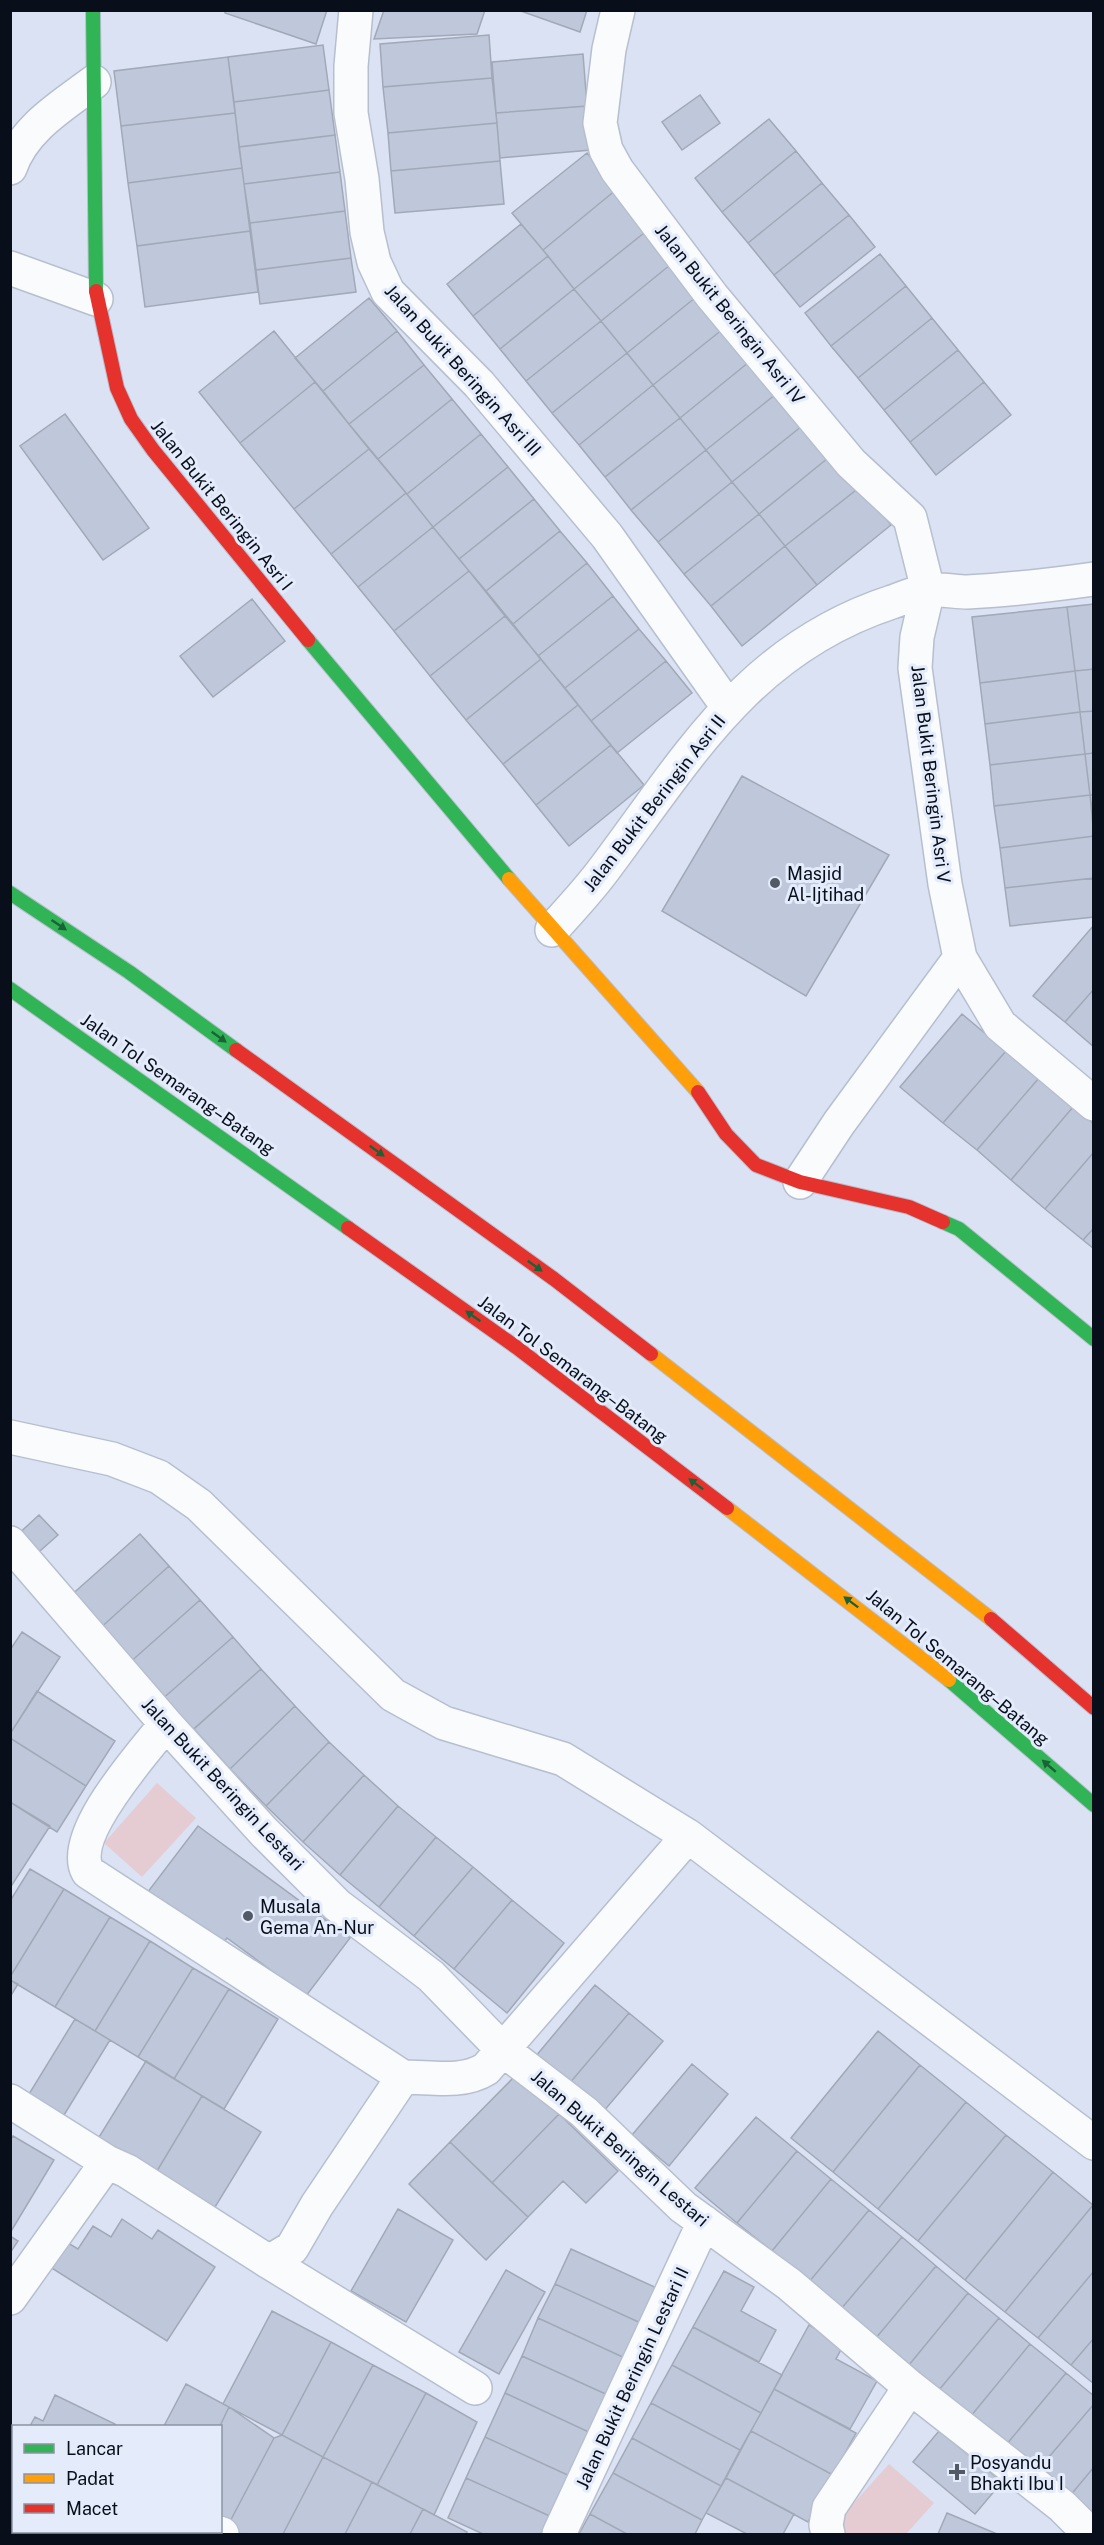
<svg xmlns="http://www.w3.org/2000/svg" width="1104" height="2545" font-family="'Public Sans',sans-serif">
	<rect width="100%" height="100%" fill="#dae2f4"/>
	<!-- green -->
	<path fill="#e4ccd2" d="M157,1783L196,1818L142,1877L104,1843Z
		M889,2464L934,2503L906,2534H846L835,2524Z"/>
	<!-- building -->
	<path fill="#bfc8da" stroke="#a1a8b7" stroke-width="1.5" d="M225,10H327L316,44L225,13Z
		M384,10H485L477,34L374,39Z
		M518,10H587L580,32Z
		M489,35L492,78L383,87L380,44Z
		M323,45L329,90L234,102L228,57Z
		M583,54L587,106L496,113L492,62Z
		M228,57L235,113L121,126L114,71Z
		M492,78L497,123L388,133L383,87Z
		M329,90L335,135L239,147L234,102Z
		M700,95L720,123L682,150L662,122Z
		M587,106L591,150L500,158L496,113Z
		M235,113L242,168L128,183L121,126Z
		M769,119L796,151L722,212L695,178Z
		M497,123L500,161L391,171L388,133Z
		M335,135L340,172L244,184L239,147Z
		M796,151L822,183L748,243L722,212Z
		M587,153L617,189L543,250L512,213Z
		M500,161L504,204L395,213L391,171Z
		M242,168L250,231L137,246L128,183Z
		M340,172L345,211L250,223L244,184Z
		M822,183L849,215L774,275L748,243Z
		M617,189L649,229L574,289L543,250Z
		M345,211L351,258L256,270L250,223Z
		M849,215L875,247L800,307L774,275Z
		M521,224L548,256L473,316L447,284Z
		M649,229L675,261L601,321L574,289Z
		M250,231L258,292L145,307L137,246Z
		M880,254L906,286L831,346L805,313Z
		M548,256L574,289L500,349L473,316Z
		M351,258L356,292L260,304L256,270Z
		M675,261L701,293L627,353L601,321Z
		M906,286L932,318L858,378L831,346Z
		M574,289L601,321L526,381L500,349Z
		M701,293L728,325L653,385L627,353Z
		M369,298L397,331L323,391L295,358Z
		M932,318L958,350L884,410L858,378Z
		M601,321L627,353L552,413L526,381Z
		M728,325L754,358L680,418L653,385Z
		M274,331L315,382L240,443L199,392Z
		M397,331L424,365L349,424L323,391Z
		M958,350L984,382L910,442L884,410Z
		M627,353L653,385L579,445L552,413Z
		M754,358L781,390L706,450L680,418Z
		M424,365L452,399L378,459L349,424Z
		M315,382L369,449L294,509L240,443Z
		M984,382L1011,415L936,475L910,442Z
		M653,385L680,418L605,477L579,445Z
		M781,390L807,422L732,482L706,450Z
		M452,399L481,434L407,494L378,459Z
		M65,414L149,528L103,560L20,446Z
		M680,418L706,450L631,510L605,477Z
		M807,422L833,454L759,514L732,482Z
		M481,434L508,467L433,527L407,494Z
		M369,449L406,493L331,554L294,509Z
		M706,450L732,482L658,542L631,510Z
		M833,454L860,487L785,546L759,514Z
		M508,467L534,499L459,559L433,527Z
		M732,482L759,514L684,574L658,542Z
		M860,487L891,525L817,585L785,546Z
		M406,493L433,527L358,587L331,554Z
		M534,499L560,531L486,591L459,559Z
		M759,514L785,546L711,606L684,574Z
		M433,527L469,571L394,631L358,587Z
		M560,531L587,563L513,624L486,591Z
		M785,546L817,585L742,646L711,606Z
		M587,563L613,596L538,656L513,624Z
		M469,571L505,616L430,676L394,631Z
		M613,596L639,629L565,688L538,656Z
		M252,599L285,641L213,697L180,656Z
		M1094,604V669L1075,671L1067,607Z
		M1067,607L1075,671L980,683L972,617Z
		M505,616L541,659L466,720L430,676Z
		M639,629L666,661L591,721L565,688Z
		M541,659L578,705L503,764L466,720Z
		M666,661L692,693L617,753L591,721Z
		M1094,669V711L1080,712L1075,671Z
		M1075,671L1080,712L985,724L980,683Z
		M578,705L611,745L536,805L503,764Z
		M1094,711V753L1085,754L1080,712Z
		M1080,712L1085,754L990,765L985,724Z
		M611,745L644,785L569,846L536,805Z
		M1094,753V795H1090L1085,754Z
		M1085,754L1090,795L994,806L990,765Z
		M742,776L889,855L806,996L662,911Z
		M1090,795H1094V823Z
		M1090,795L1094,836L1000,848L994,806Z
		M1094,836V878L1005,888L1000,848Z
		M1093,878L1094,917L1010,926L1005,888Z
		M1094,925V989L1065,1022L1033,996Z
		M1094,989V1047L1065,1022Z
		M962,1014L1006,1051L943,1123L900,1087Z
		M1006,1051L1039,1078L977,1150L943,1123Z
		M1039,1078L1073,1107L1011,1180L977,1150Z
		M1073,1107L1094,1124V1152L1045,1209L1011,1180Z
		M1094,1152V1228L1083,1240L1045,1209Z
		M1094,1228V1249L1083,1240Z
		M39,1515L58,1535L32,1558L14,1538Z
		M140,1534L169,1566L97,1631L68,1598Z
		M169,1566L200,1600L127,1665L97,1631Z
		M200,1600L233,1637L160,1701L127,1665Z
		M22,1632L60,1657L10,1734V1650Z
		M233,1637L261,1669L189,1733L160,1701Z
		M261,1669L295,1706L230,1769L194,1729Z
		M37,1691L115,1741L86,1786L10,1738V1734Z
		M295,1706L329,1742L266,1806L230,1769Z
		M10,1738L86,1786L57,1832L10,1802Z
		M329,1742L364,1775L303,1842L266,1806Z
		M364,1775L398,1806L340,1875L303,1842Z
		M10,1802L50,1826L10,1888Z
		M398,1806L436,1837L379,1907L340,1875Z
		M198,1826L350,1938L306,1996L227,1938L220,1947L147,1893Z
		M436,1837L473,1867L414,1936L379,1907Z
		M473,1867L512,1900L454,1969L414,1936Z
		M30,1869L64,1889L10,1977V1901Z
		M64,1889L110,1917L55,2007L10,1980V1977Z
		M512,1900L564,1943L507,2013L454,1969Z
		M110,1917L150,1941L95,2031L55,2007Z
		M150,1941L193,1968L138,2057L95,2031Z
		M193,1968L229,1989L174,2079L138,2057Z
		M10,1980L18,1984L10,1997Z
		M595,1985L629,2013L569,2084L536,2056Z
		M229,1989L278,2019L224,2109L174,2079Z
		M629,2013L663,2041L603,2112L569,2084Z
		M75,2019L110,2040L61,2120L26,2099Z
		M878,2031L920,2065L833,2172L791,2138Z
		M146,2061L202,2096L154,2176L96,2142Z
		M692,2064L728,2094L669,2166L632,2135Z
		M920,2065L966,2102L878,2209L833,2172Z
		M517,2074L559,2114L492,2183L450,2142Z
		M202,2096L261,2132L212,2212L154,2176Z
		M966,2102L1006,2135L918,2241L878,2209Z
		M559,2114L618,2171L586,2203L563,2181L528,2217L492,2183Z
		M756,2117L797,2151L737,2223L695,2188Z
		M1006,2135L1053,2172L965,2280L918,2241Z
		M13,2136L54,2160L10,2233V2140Z
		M450,2142L528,2217L486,2260L409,2184Z
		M797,2151L831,2179L772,2251L737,2223Z
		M1053,2172L1093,2205L1005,2312L965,2280Z
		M831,2179L869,2210L809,2282L772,2251Z
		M1093,2205L1094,2271L1038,2338L1005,2312Z
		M398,2209L453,2240L406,2322L351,2291Z
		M869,2210L902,2237L841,2309L809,2282Z
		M122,2219L152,2239L158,2230L215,2267L167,2341L47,2265L63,2240L78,2249L93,2226L111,2237Z
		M10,2236L18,2241L10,2253Z
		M902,2237L936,2266L876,2338L841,2309Z
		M571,2249L659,2289L643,2324L555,2284Z
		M936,2266L968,2293L909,2365L876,2338Z
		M506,2270L545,2292L499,2374L459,2352Z
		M724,2271L754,2287L741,2311L776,2330L759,2362L693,2327Z
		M1094,2271V2338L1071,2365L1038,2338Z
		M555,2284L643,2324L627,2359L538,2318Z
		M968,2293L999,2318L939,2390L909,2365Z
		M272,2311L331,2342L282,2435L223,2404Z
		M538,2318L627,2359L610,2396L522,2356Z
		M999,2318L1030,2344L971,2416L939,2390Z
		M809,2325L844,2344L836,2359L877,2381L850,2429L774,2389Z
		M693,2327L782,2375L761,2413L672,2365Z
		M1094,2338V2384L1071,2365Z
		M331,2342L373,2365L323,2457L282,2435Z
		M1030,2344L1066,2373L1006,2445L971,2416Z
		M522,2356L610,2396L593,2434L505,2393Z
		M373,2365L426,2393L377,2485L323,2457Z
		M672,2365L761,2413L740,2450L651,2403Z
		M1066,2373L1094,2396V2404L1037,2471L1006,2445Z
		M186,2384L229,2407L220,2426H164Z
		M774,2389L856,2433L833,2475L751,2431Z
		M426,2393L477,2422L434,2515L377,2485Z
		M505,2393L593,2434L572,2477L485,2437Z
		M55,2395L115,2424L114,2426H30L35,2417L43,2421Z
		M651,2403L740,2450L721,2486L632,2438Z
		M1094,2404V2467L1069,2497L1037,2471Z
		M229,2407L274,2438L226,2529L220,2525V2426Z
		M10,2425L14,2426V2460L10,2466Z
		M751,2431L833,2475L808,2522L726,2478Z
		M939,2431L1002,2482L975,2514L913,2462Z
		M282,2435L323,2457L283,2534H241L226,2529L274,2438Z
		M485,2437L572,2477L554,2518L466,2478Z
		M632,2438L721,2486L702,2520L613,2473Z
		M323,2457L372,2482L345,2534H283Z
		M14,2460V2504L10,2503V2466Z
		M1094,2467V2517L1069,2497Z
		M613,2473L702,2520L695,2534H627L590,2514Z
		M466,2478L554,2518L547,2534H483L448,2518Z
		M726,2478L794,2514L783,2534H747L706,2513Z
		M372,2482L423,2509L410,2534H345Z
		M10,2503L14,2504V2532H71L77,2534H10Z
		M423,2509L467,2532L466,2534H410Z
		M947,2513L997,2534H938Z
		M590,2514L627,2534H579Z
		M71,2532H106L104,2534H77Z"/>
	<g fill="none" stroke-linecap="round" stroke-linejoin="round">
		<defs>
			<path id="street" d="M356,10L351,66V113L362,179L367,232L374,262L388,292L479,384L607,536L728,707
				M618,10L609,49L600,123L606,150L617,170L712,296L851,463L910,518L928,590L917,637L915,668L945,884L960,958L839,1123L800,1182
				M10,168C24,128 62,106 94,82
				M10,268L96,299
				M552,930C569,911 587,892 602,872C688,758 748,649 892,602C903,598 915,593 926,591C939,588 954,592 967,592C1010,590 1051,585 1094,579
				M960,958L1000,1025L1094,1104
				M10,1437L112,1459L159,1477L199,1505L393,1695L444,1723L563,1759L688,1836L1094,2143
				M10,1543L166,1724L264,1832L337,1905L431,1976L502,2049L584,2112L683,2207L789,2284L910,2387L1062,2506L1090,2534
				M166,1724C144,1752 67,1836 88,1872L403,2077
				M10,2101L107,2162L127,2171L269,2262L292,2248L317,2205L403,2077C431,2077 462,2084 486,2069L688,1836
				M269,2262L475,2388
				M10,2298L107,2162
				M216,2532L222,2534
				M117,2534L118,2532
				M559,2534L704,2222
				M828,2534L826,2525L829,2508L910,2387"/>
			<path id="fast" d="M93,10L96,291
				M308,640L509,879
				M10,893L129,972L236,1050
				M10,989L348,1228
				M943,1222L959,1229L1094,1339
				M949,1680L1094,1805"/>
			<path id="slow" d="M509,879L698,1092
				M651,1354L991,1619
				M727,1508L949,1680"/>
			<path id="jam" d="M96,291L117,388L131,419L153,450L308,640
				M236,1050L554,1279L651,1354
				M698,1092L726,1134L756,1165L800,1182L909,1207L943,1222
				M348,1228L516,1347L727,1508
				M991,1619L1094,1708"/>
		</defs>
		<!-- street casing -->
		<use href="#street" stroke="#b7bfce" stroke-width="36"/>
		<!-- fast casing -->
		<use href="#fast" stroke="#b7bfce" stroke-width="16"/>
		<!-- slow casing -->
		<use href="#slow" stroke="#b7bfce" stroke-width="16"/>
		<!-- jam casing -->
		<use href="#jam" stroke="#b7bfce" stroke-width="16"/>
		<!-- street -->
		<use href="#street" stroke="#f9fbfd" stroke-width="33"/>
		<!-- fast -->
		<use href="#fast" stroke="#30b455" stroke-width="14"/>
		<!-- slow -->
		<use href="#slow" stroke="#ff9f0a" stroke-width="14"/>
		<!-- jam -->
		<use href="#jam" stroke="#e5322d" stroke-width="14"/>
	</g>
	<!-- one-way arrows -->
	<defs><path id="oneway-solid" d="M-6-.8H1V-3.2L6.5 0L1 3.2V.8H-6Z" transform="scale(1.5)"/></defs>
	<g fill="#1c6238">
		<use href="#oneway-solid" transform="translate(59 925) rotate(34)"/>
		<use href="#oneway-solid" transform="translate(219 1037) rotate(36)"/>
		<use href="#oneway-solid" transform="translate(377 1151) rotate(36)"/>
		<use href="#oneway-solid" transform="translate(535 1266) rotate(36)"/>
		<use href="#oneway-solid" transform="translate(473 1316) rotate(-145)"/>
		<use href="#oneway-solid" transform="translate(696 1484) rotate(-143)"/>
		<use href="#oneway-solid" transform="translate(851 1602) rotate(-143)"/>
		<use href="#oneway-solid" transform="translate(1049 1766) rotate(-139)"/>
	</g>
	<!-- markers -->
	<g fill="#525967" stroke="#e4ecfc" stroke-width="2">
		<circle cx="775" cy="883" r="6"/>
		<circle cx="248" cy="1916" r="6"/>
		<path d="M954 2463h6v6h6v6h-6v6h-6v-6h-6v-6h6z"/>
	</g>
	<g text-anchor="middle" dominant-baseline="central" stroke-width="6" stroke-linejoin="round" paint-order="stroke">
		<!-- street labels -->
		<g font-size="18" fill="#080f1b" stroke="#e4ecfc">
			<text transform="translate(730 314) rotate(51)">Jalan Bukit Beringin Asri IV</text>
			<text transform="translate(463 370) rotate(48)">Jalan Bukit Beringin Asri III</text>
			<text transform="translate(222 505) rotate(51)">Jalan Bukit Beringin Asri I</text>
			<text transform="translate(931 774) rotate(83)">Jalan Bukit Beringin Asri V</text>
			<text transform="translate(654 803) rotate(-52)">Jalan Bukit Beringin Asri II</text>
			<text transform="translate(178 1084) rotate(35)">Jalan Tol Semarang–Batang</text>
			<text transform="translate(573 1369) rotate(37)">Jalan Tol Semarang–Batang</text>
			<text transform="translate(958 1667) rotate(40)">Jalan Tol Semarang–Batang</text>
			<text transform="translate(223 1784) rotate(47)">Jalan Bukit Beringin Lestari</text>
			<text transform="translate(620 2148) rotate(41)">Jalan Bukit Beringin Lestari</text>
			<text transform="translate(632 2378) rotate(-65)">Jalan Bukit Beringin Lestari II</text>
		</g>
		<!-- poi labels -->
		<g font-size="18" fill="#080f1b" stroke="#e4ecfc" text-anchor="start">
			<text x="787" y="873">Masjid<tspan x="787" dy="21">Al-Ijtihad</tspan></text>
			<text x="260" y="1906">Musala<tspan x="260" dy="21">Gema An-Nur</tspan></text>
			<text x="970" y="2462">Posyandu<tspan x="970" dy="21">Bhakti Ibu I</tspan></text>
		</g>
	</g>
	<!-- border -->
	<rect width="1104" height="2545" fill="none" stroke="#080f1b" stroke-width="24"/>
	<!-- legend -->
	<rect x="12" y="2425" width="210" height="108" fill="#e4ecfc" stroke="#8c94a2" stroke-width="1.5"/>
	<rect x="24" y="2444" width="30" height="9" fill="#30b455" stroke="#8c94a2" stroke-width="1.5"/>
	<text x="66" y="2455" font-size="18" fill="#080f1b">Lancar</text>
	<rect x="24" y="2474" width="30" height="9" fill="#ff9f0a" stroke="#8c94a2" stroke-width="1.5"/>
	<text x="66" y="2485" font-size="18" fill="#080f1b">Padat</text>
	<rect x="24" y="2504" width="30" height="9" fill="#e5322d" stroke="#8c94a2" stroke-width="1.5"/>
	<text x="66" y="2515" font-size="18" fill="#080f1b">Macet</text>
</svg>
